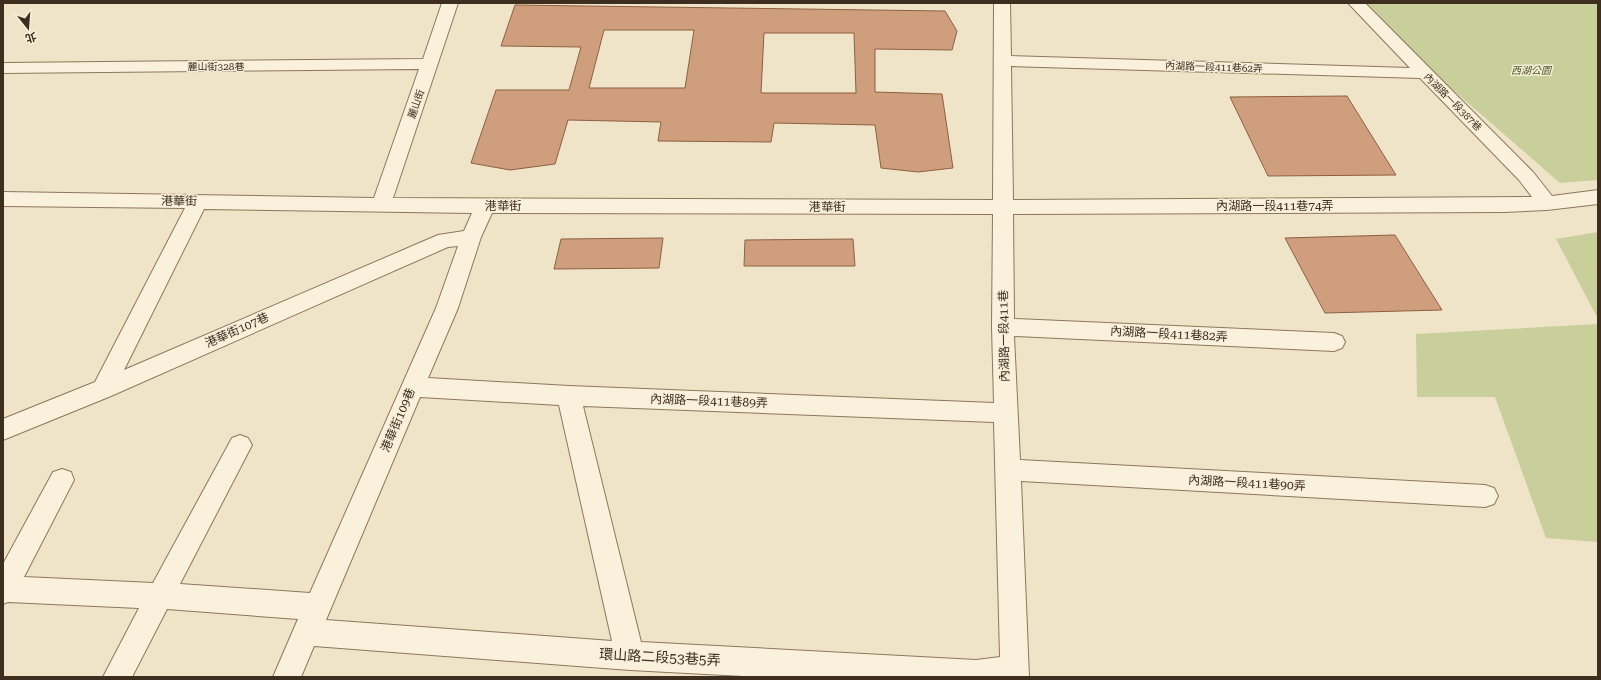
<svg xmlns="http://www.w3.org/2000/svg" width="1601" height="680" font-family="'Roboto Serif','Noto Sans TC',serif">
	<rect width="100%" height="100%" fill="#f0e4c8"/>
	<!-- green -->
	<path fill="#c9cf9b" d="M1367,3H1598V180L1560,183L1438,77Z
		M1598,232V319L1556,239Z
		M1598,324V542L1546,538L1495,397H1417L1416,334Z"/>
	<!-- building -->
	<path fill="#cf9f7d" stroke="#8d5f41" fill-rule="evenodd" d="M515,5L945,11L957,31L952,50L875,49V92L942,94L953,168L918,172L881,168L875,125L774,123L771,142L658,141L661,122L568,120L555,164L510,170L471,163L496,90H569L581,47L501,46ZM604,30H694L685,88H589ZM764,33H854L856,93H761Z
		M1347,96L1396,175L1268,176L1230,97Z
		M1395,235L1442,310L1325,313L1285,238Z
		M663,238L659,268L554,269L561,239Z
		M853,239L855,266H744L745,240Z"/>
	<g fill="none" stroke-linecap="round" stroke-linejoin="round">
		<defs>
			<path id="street" d="M442,3H458L393,198L993,200L994,3H1010L1011,56L1410,68L1348,3H1365L1533,172L1552,196L1598,190V204L1547,210L1504,212L1013,214L1014,319L1334,333L1342,336L1345,342L1342,348L1334,351L1014,336L1020,460L1485,485L1494,488L1498,496L1494,504L1485,507L1021,481L1029,677H762L630,670L314,646L301,677H273L298,619L167,609L132,677H103L139,608L8,602L3,604V564L53,472L62,469L71,472L74,480L24,577L153,583L232,438L240,435L248,438L252,445L180,584L310,593L436,308L458,246L448,247L111,396L3,440V419L95,382L185,208L3,206V192L374,198L419,69L3,73V63L423,59ZM1011,66L1420,78L1519,180L1532,197L1013,200ZM204,209L472,213L464,231L438,235L124,370ZM492,213L993,214L992,327L994,403L569,386L428,378L458,308L481,237ZM420,397L559,405L612,641L326,620ZM583,406L994,422L1000,657L976,660L641,642Z"/>
		</defs>
		<!-- street casing -->
		<use href="#street" stroke="#8d765c" stroke-width="2"/>
		<!-- street -->
		<use href="#street" fill="#faf1dc" fill-rule="evenodd"/>
	</g>
	<g text-anchor="middle" dominant-baseline="central" stroke-width="3" stroke-linejoin="round" paint-order="stroke">
		<!-- far-street labels -->
		<g font-size="10" fill="#3d2e20" stroke="#f7eed8">
			<text x="216" y="66">麗山街328巷</text>
			<text transform="translate(1214 67) rotate(2)">內湖路一段411巷62弄</text>
			<text transform="translate(1453 102) rotate(45)">內湖路一段387巷</text>
			<text transform="translate(416 104) rotate(-71)">麗山街</text>
		</g>
		<!-- far-park labels -->
		<g font-size="10" font-style="italic" fill="#4d5a26" stroke="#f7eed8">
			<text x="1531" y="70">西湖公園</text>
		</g>
		<!-- street labels -->
		<g font-size="12" fill="#3d2e20" stroke="#f7eed8">
			<text transform="translate(179 201) rotate(1)">港華街</text>
			<text x="503" y="206">港華街</text>
			<text x="1275" y="206">內湖路一段411巷74弄</text>
			<text x="827" y="207">港華街</text>
			<text transform="translate(237 330) rotate(-24)">港華街107巷</text>
			<text transform="translate(1169 334) rotate(3)">內湖路一段411巷82弄</text>
			<text transform="translate(1004 336) rotate(-91)">內湖路一段411巷</text>
			<text transform="translate(709 401) rotate(2)">內湖路一段411巷89弄</text>
			<text transform="translate(398 420) rotate(-67)">港華街109巷</text>
			<text transform="translate(1247 483) rotate(3)">內湖路一段411巷90弄</text>
		</g>
		<!-- near-street labels -->
		<g font-size="14" fill="#3d2e20" stroke="#f7eed8">
			<text transform="translate(660 657) rotate(3)">環山路二段53巷5弄</text>
		</g>
	</g>
	<!-- border -->
	<rect width="1601" height="680" fill="none" stroke="#3d2e20" stroke-width="8"/>
	<!-- north arrow -->
	<g transform="translate(28 28) rotate(163)" stroke="#f7eed8" stroke-width="3" paint-order="stroke">
	<path d="M0-3L7 15L0 10L-7 15Z" fill="#3d2e20"/>
	<text y="-6" font-size="11" font-weight="bold" text-anchor="middle" fill="#3d2e20">北</text>
	</g>
</svg>
